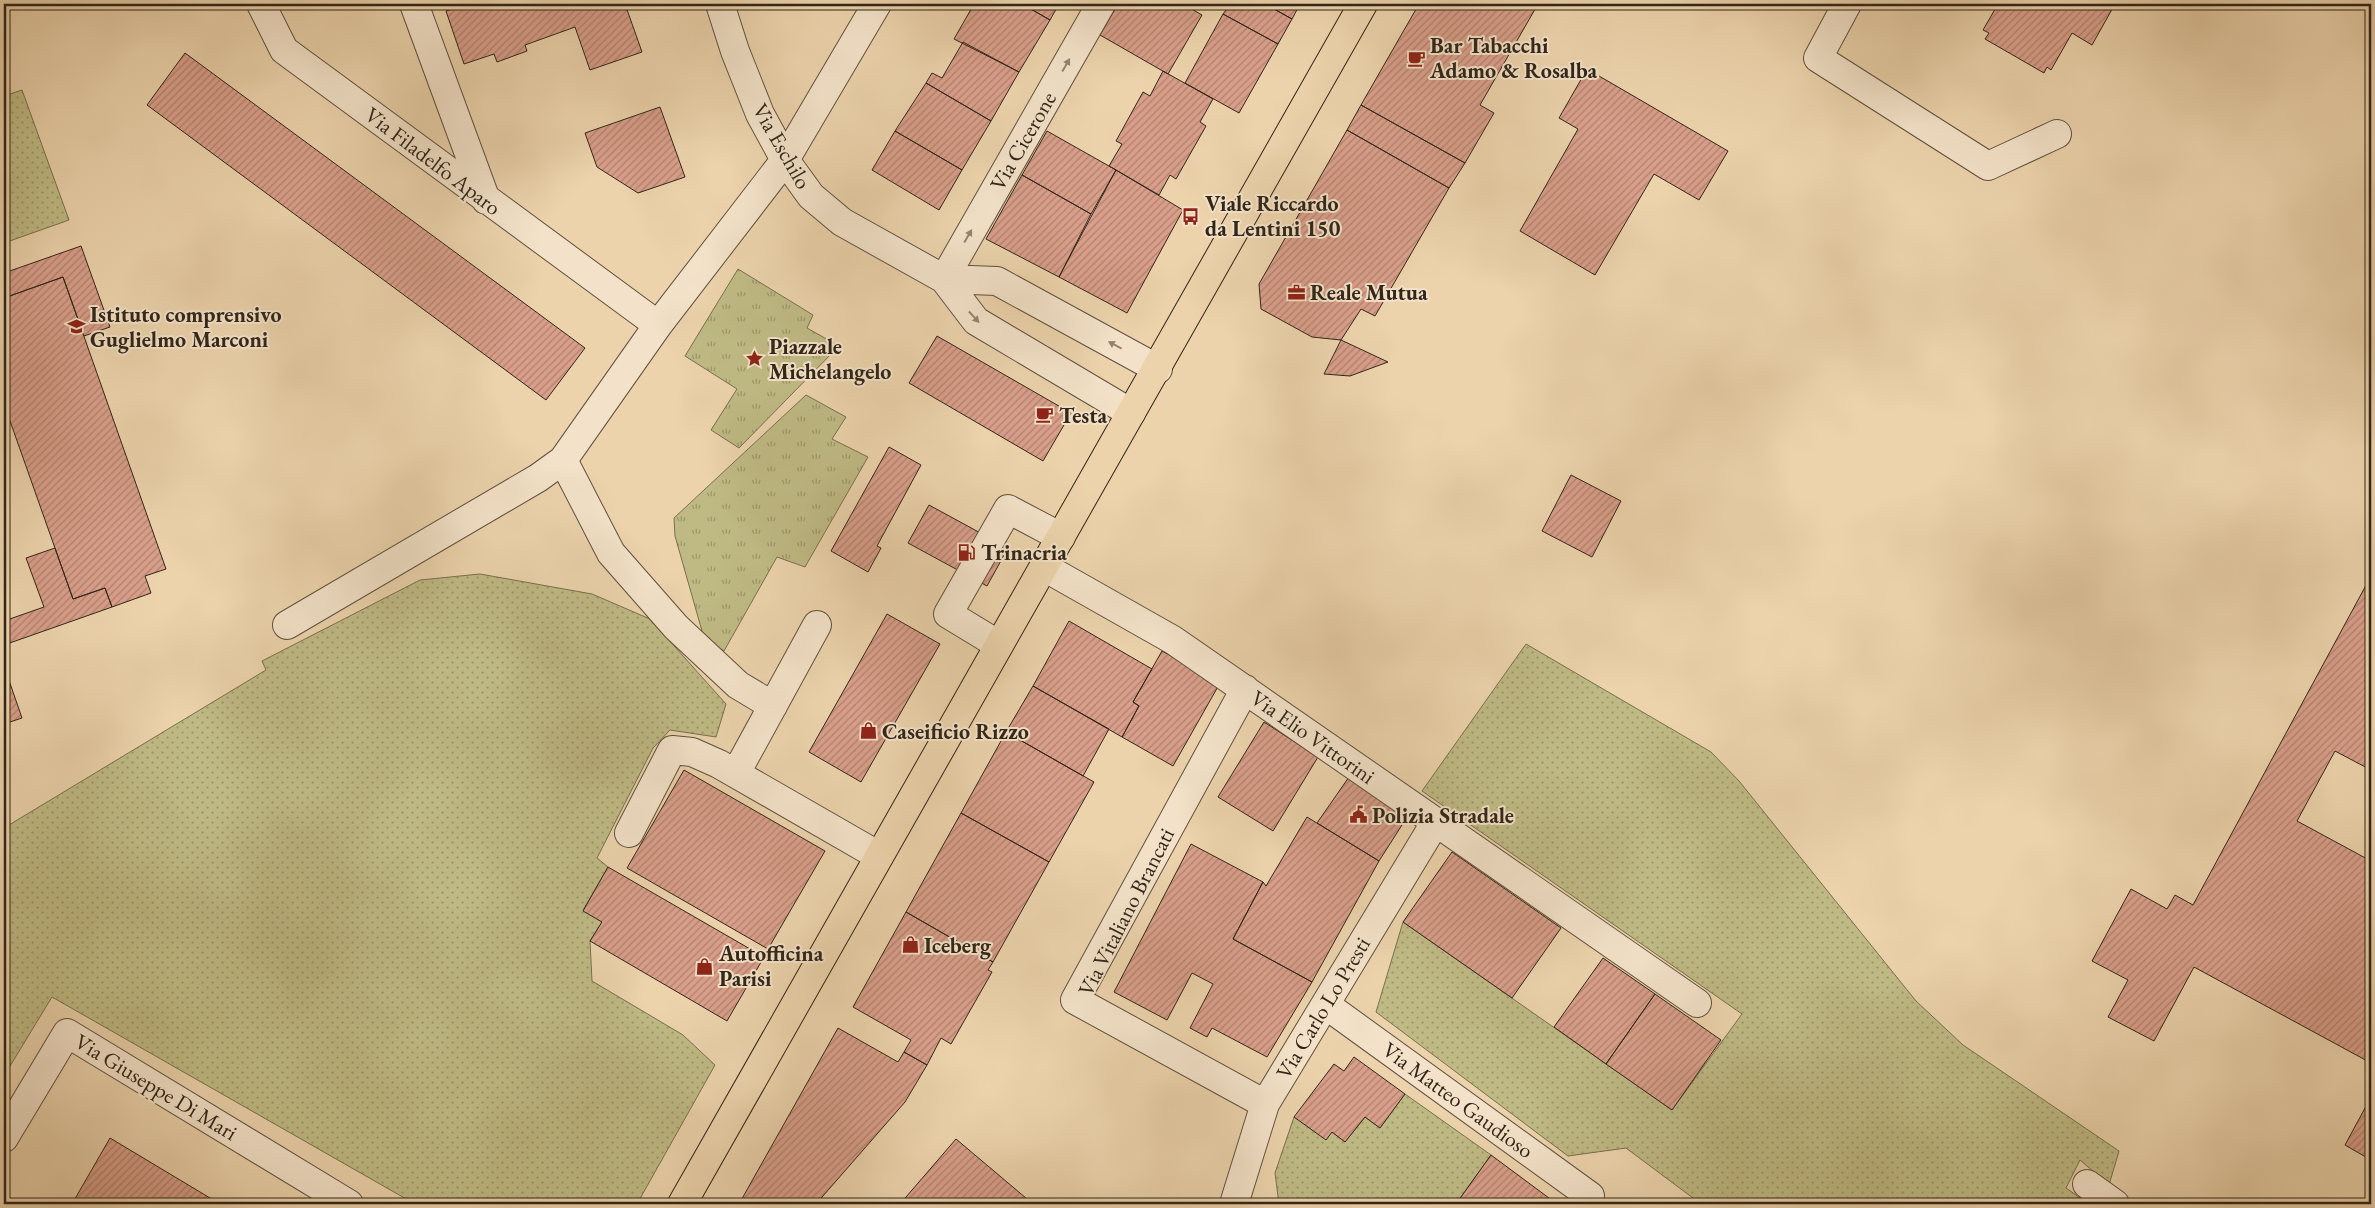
<svg xmlns="http://www.w3.org/2000/svg" width="2375" height="1208" font-family="'EB Garamond',serif">
	<defs>
		<pattern id="grass-dots" width="8" height="8" patternUnits="userSpaceOnUse" patternTransform="scale(1.25)"><rect width="8" height="8" fill="#bfba84"/><path d="M2 2h.1M6 6h.1" fill="none" stroke="#9c976b" stroke-width="1.8" stroke-linecap="round"/></pattern>
		<pattern id="park-tufts" width="24" height="20" patternUnits="userSpaceOnUse" patternTransform="scale(1.25)"><rect width="24" height="20" fill="#bfba84"/><path d="M3 7l-1-3M5 7V3M7 7l1-3M15 17l-1-3M17 17v-4M19 17l1-3" fill="none" stroke="#9c976b"/></pattern>
		<pattern id="building-hatch" width="6" height="6" patternUnits="userSpaceOnUse" patternTransform="scale(1.25)"><rect width="6" height="6" fill="#d99f8a"/><path d="M-1 1l2-2M0 6l6-6M5 7l2-2" fill="none" stroke="#b18170"/></pattern>
	</defs>
	<rect width="100%" height="100%" fill="#ecd3ac"/>
	<filter id="stains"><feTurbulence type="fractalNoise" baseFrequency=".004" numOctaves="4"/><feColorMatrix values="0 0 0 0 .2 0 0 0 0 .09 0 0 0 0 .02 0 0 0 .5 -.17"/></filter>
	<radialGradient id="worn" r=".72"><stop offset=".6" stop-color="#630" stop-opacity="0"/><stop offset="1" stop-color="#630" stop-opacity=".3"/></radialGradient>
	<!-- grass -->
	<path fill="url(#grass-dots)" stroke="#78704e" d="M22,90L69,220L4,243V96Z
		M480,574L592,594L650,619L726,704L716,737L670,730L653,748L597,858L608,867L583,910L602,922L590,941L592,981L683,1035L715,1065L637,1204H415L52,997L4,1076V828L266,670L262,661L420,580Z
		M1526,644L1711,752L1739,781L1916,1001L1963,1045L2119,1151L2109,1185L2080,1160L2066,1188L2089,1204H1701L1626,1148L1568,1156L1376,1012L1403,922L1672,1110L1742,1014L1422,791Z
		M1405,1094L1491,1155L1456,1204H1279L1275,1173L1294,1117L1332,1132L1345,1142L1365,1117L1380,1128Z"/>
	<!-- park -->
	<path fill="url(#park-tufts)" stroke="#78704e" d="M738,269L813,315L807,328L839,346L739,448L711,430L737,389L685,356Z
		M806,395L846,417L832,439L868,457L805,567L777,557L724,651L704,638L675,536L674,518Z"/>
	<!-- building -->
	<path fill="url(#building-hatch)" stroke="#312619" d="M468,4H625L642,52L590,70L575,27L525,45L527,51L497,62L494,54L464,64L446,11Z
		M974,4H1022L1050,20L1019,72L954,39Z
		M1022,4H1059L1050,20Z
		M1118,4H1183L1202,15L1168,74L1100,35Z
		M1215,4H1265L1292,19L1278,44L1223,14L1226,10Z
		M1265,4H1300L1292,19Z
		M1419,4H1538L1480,105L1494,113L1465,163L1361,105Z
		M1998,4H2115L2092,45L2072,33L2051,70L2047,67L2044,73L1985,39L1989,33L1983,30Z
		M1223,14L1278,44L1239,113L1185,83Z
		M963,42L1019,72L991,121L926,83L932,73L942,78Z
		M185,53L585,348L546,400L147,105Z
		M1587,69L1728,151L1699,200L1654,174L1595,275L1520,231L1578,129L1559,118Z
		M1163,71L1213,99L1200,122L1206,126L1176,179L1170,175L1159,195L1109,166L1122,144L1116,141L1143,92L1150,96Z
		M926,83L991,121L962,170L895,131Z
		M1361,105L1465,163L1449,188L1347,130Z
		M660,107L685,177L638,193L597,167L585,133Z
		M1347,130L1449,188L1375,316L1361,309L1341,340L1312,337L1261,309L1259,284Z
		M895,131L962,170L939,210L872,170Z
		M1047,131L1116,170L1091,214L1022,175Z
		M1116,170L1183,210L1127,313L1059,277Z
		M1022,175L1091,214L1059,277L986,239Z
		M81,246L110,327L84,336L63,277L4,298V273Z
		M63,277L166,569L145,576L151,593L112,607L105,588L73,599L4,404V298Z
		M937,336L1071,413L1043,461L909,383Z
		M1341,340L1388,362L1350,376L1324,374Z
		M889,447L921,465L877,546L881,548L868,572L831,551Z
		M1571,475L1621,501L1592,557L1542,531Z
		M929,505L1008,548L987,586L908,543Z
		M55,548L73,599L105,588L112,607L4,645V621L44,607L26,558Z
		M2371,576V770L2335,751L2297,821L2371,861V1063L2194,967L2154,1041L2108,1017L2128,980L2092,961L2131,889L2167,909L2175,895L2193,905Z
		M887,614L940,644L861,782L809,752Z
		M1069,621L1152,669L1133,702L1139,706L1122,737L1033,686Z
		M1162,651L1220,683L1173,766L1122,737L1139,706L1133,702Z
		M4,666L22,718L4,724Z
		M1033,686L1109,729L1083,776L1006,732Z
		M1264,722L1318,757L1273,831L1218,797Z
		M1006,732L1094,782L1049,862L961,813Z
		M684,770L825,851L768,949L627,868Z
		M1349,777L1409,814L1379,861L1317,823Z
		M961,813L1049,862L993,962L906,912Z
		M1307,817L1379,861L1312,982L1233,939L1263,882L1266,886Z
		M1191,844L1263,882L1233,939L1312,982L1267,1057L1212,1028L1207,1037L1190,1028L1213,984L1192,973L1167,1020L1114,992Z
		M1452,852L1561,928L1512,998L1403,922Z
		M608,867L764,957L727,1021L590,941L602,922L583,911Z
		M906,912L993,962L988,970L992,972L951,1044L941,1038L927,1065L904,1052L911,1040L853,1007Z
		M1603,958L1655,994L1606,1064L1554,1027Z
		M1655,994L1721,1040L1672,1110L1606,1064Z
		M838,1028L898,1062L904,1052L927,1065L905,1102L816,1204H739Z
		M1354,1057L1405,1094L1380,1128L1365,1117L1345,1142L1332,1132L1326,1140L1294,1117L1334,1064L1344,1071Z
		M2371,1097V1160L2345,1145Z
		M110,1138L220,1204H72Z
		M956,1139L1033,1204H900Z
		M1491,1155L1557,1204H1456Z"/>
	<g fill="none" stroke-linecap="round" stroke-linejoin="round">
		<defs>
			<path id="minor" d="M261,4L284,50L658,325
				M414,4L486,200
				M720,4L735,51L760,114L785,160L811,196L842,222L944,279L976,321L1131,413
				M1847,4L1818,58L1988,166L2057,134
				M944,279L1101,4
				M944,279L997,281L1158,369
				M563,460L611,553L676,627L738,685L773,706
				M1044,567L1173,640L1697,1003
				M287,625L538,478L563,460L658,325L785,160L877,4
				M999,645L948,614L1008,509L1061,537
				M1245,689L1075,1000L1265,1104
				M736,773L817,625
				M629,833L672,750L692,752L719,764L879,856
				M1326,1005L1590,1196
				M4,1138L67,1033L349,1204
				M2087,1184L2115,1204
				M1234,1204L1265,1104L1435,823"/>
			<path id="major" d="M682,1204L1363,4"/>
		</defs>
		<!-- minor casing -->
		<use href="#minor" stroke="#60513e" stroke-width="30"/>
		<!-- major casing -->
		<use href="#major" stroke="#312619" stroke-width="30"/>
		<!-- minor -->
		<use href="#minor" stroke="#f3e2c9" stroke-width="28"/>
		<!-- major -->
		<use href="#major" stroke="#ecd3ac" stroke-width="28"/>
	</g>
	<!-- one-way arrows -->
	<defs><path id="oneway-solid" d="M-6-.8H1V-3.2L6.5 0L1 3.2V.8H-6Z" transform="scale(1.25)"/></defs>
	<g fill="#928471">
		<use href="#oneway-solid" transform="translate(1066 65) rotate(-60)"/>
		<use href="#oneway-solid" transform="translate(968 236) rotate(-60)"/>
		<use href="#oneway-solid" transform="translate(974 317) rotate(47)"/>
		<use href="#oneway-solid" transform="translate(1115 345) rotate(-152)"/>
	</g>
	<!-- icons -->
	<defs>
		<symbol id="cafe-bare" viewBox="-9 -9 18 18"><path d="M-5.5-4.5H6V0H3Q3 3.5 0 3.5H-2.5Q-5.5 3.5-5.5 0ZM3-3.2v2h1.7v-2ZM-6 4.5H4V6H-6Z" fill="#8f2418" stroke="#f3e2c9" stroke-width="2.5" paint-order="stroke"/></symbol>
		<symbol id="bus-bare" viewBox="-9 -9 18 18"><path d="M-5-6H5V4H4V6H2V4H-2V6H-4V4H-5ZM-3.5-4V0h7V-4ZM-3.5 1.2v1.5H-2V1.2ZM2 1.2v1.5H3.5V1.2Z" fill="#8f2418" stroke="#f3e2c9" stroke-width="2.5" paint-order="stroke"/></symbol>
		<symbol id="office-bare" viewBox="-9 -9 18 18"><path d="M-6-3h4V-5.5h4V-3h4V5H-6ZM-1-4.5V-3h2v-1.5ZM-6 0V1H6V0Z" fill="#8f2418" stroke="#f3e2c9" stroke-width="2.5" paint-order="stroke"/></symbol>
		<symbol id="school-bare" viewBox="-9 -9 18 18"><path d="M0-5L7-2L0 1L-7-2ZM-4 1L0 2.5L4 1V4Q0 6-4 4Z" fill="#8f2418" stroke="#f3e2c9" stroke-width="2.5" paint-order="stroke"/></symbol>
		<symbol id="sight-bare" viewBox="-9 -9 18 18"><path d="M0-6L1.8-2.2L6-1.7L2.9 1.2L3.7 5.4L0 3.3L-3.7 5.4L-2.9 1.2L-6-1.7L-1.8-2.2Z" fill="#8f2418" stroke="#f3e2c9" stroke-width="2.5" paint-order="stroke"/></symbol>
		<symbol id="fuel-bare" viewBox="-9 -9 18 18"><path d="M-5.5-6h7V0h2V4h1.3V-2.5L3-4.5l.8-.8L6-3V5H2.5V1h-1V6h-7ZM-4.2-4.7v3.2H.2V-4.7Z" fill="#8f2418" stroke="#f3e2c9" stroke-width="2.5" paint-order="stroke"/></symbol>
		<symbol id="shop-bare" viewBox="-9 -9 18 18"><path d="M-5-2.5h2.3a2.7 3.5 0 0 1 5.4 0H5L5.5 6h-11ZM-1.5-2.5h3a1.5 2.3 0 0 0-3 0Z" fill="#8f2418" stroke="#f3e2c9" stroke-width="2.5" paint-order="stroke"/></symbol>
		<symbol id="civic-bare" viewBox="-9 -9 18 18"><path d="M-.6-6.5H3V-4.5H.6V-3L4-1V1h2V6H-6V1h2V-1L-.6-3ZM-1.2 2.5V6h2.4V2.5Z" fill="#8f2418" stroke="#f3e2c9" stroke-width="2.5" paint-order="stroke"/></symbol>
	</defs>
	<g fill-rule="evenodd">
		<use href="#cafe-bare" x="1404" y="46" width="25" height="25"/>
		<use href="#bus-bare" x="1178" y="204" width="25" height="25"/>
		<use href="#office-bare" x="1284" y="280" width="25" height="25"/>
		<use href="#school-bare" x="64" y="314" width="25" height="25"/>
		<use href="#sight-bare" x="742" y="346" width="25" height="25"/>
		<use href="#cafe-bare" x="1032" y="402" width="25" height="25"/>
		<use href="#fuel-bare" x="954" y="540" width="25" height="25"/>
		<use href="#shop-bare" x="856" y="718" width="25" height="25"/>
		<use href="#civic-bare" x="1346" y="802" width="25" height="25"/>
		<use href="#shop-bare" x="898" y="932" width="25" height="25"/>
		<use href="#shop-bare" x="692" y="954" width="25" height="25"/>
	</g>
	<g text-anchor="middle" dominant-baseline="central" stroke-width="4" stroke-linejoin="round" paint-order="stroke">
		<!-- poi labels -->
		<g font-size="22" font-weight="bold" fill="#312619" stroke="#f3e2c9" text-anchor="start">
			<text x="1430" y="45">Bar Tabacchi<tspan x="1430" dy="25">Adamo &amp; Rosalba</tspan></text>
			<text x="1205" y="203">Viale Riccardo<tspan x="1205" dy="25">da Lentini 150</tspan></text>
			<text x="1310" y="292">Reale Mutua</text>
			<text x="90" y="314">Istituto comprensivo<tspan x="90" dy="25">Guglielmo Marconi</tspan></text>
			<text x="769" y="346">Piazzale<tspan x="769" dy="25">Michelangelo</tspan></text>
			<text x="1059" y="415">Testa</text>
			<text x="981" y="552">Trinacria</text>
			<text x="882" y="731">Caseificio Rizzo</text>
			<text x="1372" y="815">Polizia Stradale</text>
			<text x="924" y="945">Iceberg</text>
			<text x="719" y="953">Autofficina<tspan x="719" dy="25">Parisi</tspan></text>
		</g>
		<!-- street labels -->
		<g font-size="22" fill="#312619" stroke="#f3e2c9">
			<text transform="translate(1023 141) rotate(-60)">Via Cicerone</text>
			<text transform="translate(782 146) rotate(60)">Via Eschilo</text>
			<text transform="translate(433 161) rotate(37)">Via Filadelfo Aparo</text>
			<text transform="translate(1313 737) rotate(35)">Via Elio Vittorini</text>
			<text transform="translate(1126 912) rotate(-63)">Via Vitaliano Brancati</text>
			<text transform="translate(1323 1008) rotate(-59)">Via Carlo Lo Presti</text>
			<text transform="translate(156 1087) rotate(31)">Via Giuseppe Di Mari</text>
			<text transform="translate(1458 1100) rotate(36)">Via Matteo Gaudioso</text>
		</g>
	</g>
	<!-- margin -->
	<rect width="2375" height="1208" fill="none" stroke="#ecd3ac" stroke-width="20"/>
	<rect x="5" y="5" width="2365" height="1198" fill="none" stroke="#312619" stroke-width="2.5"/>
	<rect x="10" y="10" width="2355" height="1188" fill="none" stroke="#312619"/>
	<rect width="100%" height="100%" filter="url(#stains)"/>
	<rect width="100%" height="100%" fill="url(#worn)"/>
</svg>
